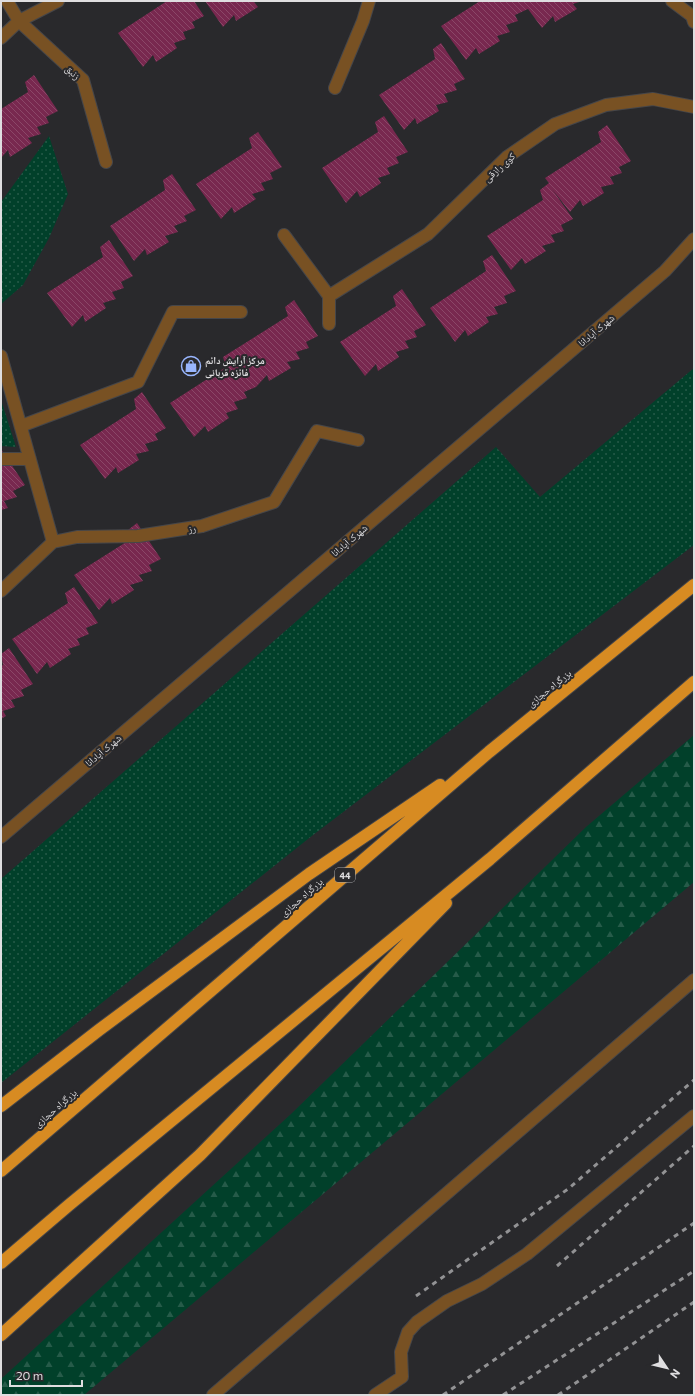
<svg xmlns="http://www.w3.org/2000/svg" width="695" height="1396" font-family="Commissioner,'Noto Naskh Arabic',sans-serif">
	<defs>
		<pattern id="grass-dots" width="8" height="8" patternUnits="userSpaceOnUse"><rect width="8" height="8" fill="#01402a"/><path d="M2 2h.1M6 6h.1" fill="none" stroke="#265b49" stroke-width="1.8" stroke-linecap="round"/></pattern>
		<pattern id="forest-firs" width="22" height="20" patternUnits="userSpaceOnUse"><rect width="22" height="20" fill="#01402a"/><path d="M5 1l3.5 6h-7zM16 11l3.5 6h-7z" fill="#265b49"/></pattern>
		<pattern id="building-back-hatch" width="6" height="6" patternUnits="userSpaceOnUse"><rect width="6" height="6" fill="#78284f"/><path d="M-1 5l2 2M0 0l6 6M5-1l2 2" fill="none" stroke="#8b4768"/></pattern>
	</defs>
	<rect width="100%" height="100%" fill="#29292c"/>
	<!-- grass -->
	<path fill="url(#grass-dots)" d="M49,136L68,194L49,238L23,285L1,304V202Z
		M694,368V545L313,835L1,1083V879L496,447L540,497Z
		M1,400L16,447L1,446Z"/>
	<!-- forest -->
	<path fill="url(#forest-firs)" d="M694,735V882L84,1395H1V1379L291,1114L586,827Z"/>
	<!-- building -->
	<path fill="url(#building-back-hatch)" d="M167,1H194L204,16L192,22L195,28L183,32L186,39L174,43L177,48L156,62L153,55L143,67L118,33Z
		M205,1H257L254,2L258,7L236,21L234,15L223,27Z
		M480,1H582L573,4L577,9L555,22L553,16L542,28L528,9L515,15L518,21L506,25L510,32L497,36L500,41L479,54L476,48L466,60L441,26Z
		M441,43L465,79L454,84L457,90L444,94L448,102L436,105L439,111L417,124L415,118L404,130L379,95L435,59L433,49Z
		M34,75L58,111L46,117L49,123L37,127L41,134L28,138L32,143L10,157L8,150L1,158V109L28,92L25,82Z
		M384,116L408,152L396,157L399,163L387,168L390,174L378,178L381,183L360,197L357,191L346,203L322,168L378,132L375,122Z
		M607,125L631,161L619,167L622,173L610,177L614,184L601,187L604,193L583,206L580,200L570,212L552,189L573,219L561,225L564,231L551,235L555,242L542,246L546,251L525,264L522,258L511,270L487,236L543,200L540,190L549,183L545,178L601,142L598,132Z
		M258,132L282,167L270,173L273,179L261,183L265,190L252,194L256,199L234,213L232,207L221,219L196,184L252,148L249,138Z
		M172,174L196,210L184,216L187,221L174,226L178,232L165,236L169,242L147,255L145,249L134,261L110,226L165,190L163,180Z
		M109,240L133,276L121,282L124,288L112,292L116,299L103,303L106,308L85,322L83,315L72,327L47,293L103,257L100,247Z
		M492,255L516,291L504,296L507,303L494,307L498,314L486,317L489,322L468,336L465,330L455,342L430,308L486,271L483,261Z
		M402,289L426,325L414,331L417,337L405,341L409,348L396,352L399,357L378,371L376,364L365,376L340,342L396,306L393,296Z
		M294,300L318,336L306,342L309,348L296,352L300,359L287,362L291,368L269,381L267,375L256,387L244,392L247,398L234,402L238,409L226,413L229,418L208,432L205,426L194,437L170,403L226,367L223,357L288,316L285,307Z
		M142,392L166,428L155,434L158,440L145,444L149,451L136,454L139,460L118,473L116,467L105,479L80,445L136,409L134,399Z
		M1,449L25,485L13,491L17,497L4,501L8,508L1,510Z
		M137,523L161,559L149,565L152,571L139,575L143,581L130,585L134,590L112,604L110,598L99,610L74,575L131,539L128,530Z
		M74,587L98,623L86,628L89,634L77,639L80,645L68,649L71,654L50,668L47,662L37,674L12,639L68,603L65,593Z
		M9,648L33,684L21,690L24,696L11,700L15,707L3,711L6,716L1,719V666L3,665L1,654Z"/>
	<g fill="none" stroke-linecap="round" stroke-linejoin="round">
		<defs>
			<path id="minor" d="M7,1L19,21L83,80L106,162
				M672,1L692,16L694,22
				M1,38L19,21L58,1
				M335,88L363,21L369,1
				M284,235L329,296V324
				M329,296L428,234L507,157L555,124L606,105L653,99L694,107
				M1,356L53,542
				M21,426L138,382L173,312H241
				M1,459H30
				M1,591L53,542L77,537L138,536L202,526L274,502L317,431L358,440
				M1,837L665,271L694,239
				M213,1395L694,980
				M375,1395L402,1377L401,1352L408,1332L417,1322L447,1301L482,1284L527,1254L694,1116"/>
			<path id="highway" d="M1,1106L99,1030L309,874L440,785
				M1,1171L489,752L694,585
				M1,1263L69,1205L490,859L694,682
				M1,1335L200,1155L446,903"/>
		</defs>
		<!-- minor casing -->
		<use href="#minor" stroke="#464649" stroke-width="14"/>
		<!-- highway casing -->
		<use href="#highway" stroke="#464649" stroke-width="14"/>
		<!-- minor -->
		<use href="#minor" stroke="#785123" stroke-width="12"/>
		<!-- highway -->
		<use href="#highway" stroke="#d78b22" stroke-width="12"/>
		<!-- rail -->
		<path stroke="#929294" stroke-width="3" stroke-dasharray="5 5" stroke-linecap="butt" d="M557,1266L694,1146
			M416,1296L568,1189L694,1080
			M443,1395L694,1223
			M503,1395L694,1271
			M558,1395L694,1302"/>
	</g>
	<!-- icons -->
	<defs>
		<symbol id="shop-ring" viewBox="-11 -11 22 22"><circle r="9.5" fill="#29292c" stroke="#98b5fd" stroke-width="1.5"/><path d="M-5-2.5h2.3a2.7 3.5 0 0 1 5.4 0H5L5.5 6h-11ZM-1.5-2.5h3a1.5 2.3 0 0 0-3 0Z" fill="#98b5fd"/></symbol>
	</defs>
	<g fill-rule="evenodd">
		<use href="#shop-ring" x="180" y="355" width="22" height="22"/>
	</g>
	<g text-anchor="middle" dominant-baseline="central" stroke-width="4" stroke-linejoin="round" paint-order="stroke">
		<!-- shield labels -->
		<rect fill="#29292c" stroke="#a8a8aa" stroke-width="1" x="335" y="868" width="20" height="14" rx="3"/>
		<g font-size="9" font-weight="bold" fill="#dfdee0">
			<text x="345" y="875">44</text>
		</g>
		<!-- street labels -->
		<g font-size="10" fill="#dfdee0" stroke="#29292c">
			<text transform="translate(73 72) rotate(43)">زنبق</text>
			<text transform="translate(499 167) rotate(-42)">کوی رازقی</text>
			<text transform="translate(596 330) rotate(-40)">شهرک آپادانا</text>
			<text transform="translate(192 528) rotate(-8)">رز</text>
			<text transform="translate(349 540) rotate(-40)">شهرک آپادانا</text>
			<text transform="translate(549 688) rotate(-39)">بزرگراه حجازی</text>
			<text transform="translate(103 750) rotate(-40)">شهرک آپادانا</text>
			<text transform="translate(301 897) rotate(-41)">بزرگراه حجازی</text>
			<text transform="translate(55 1108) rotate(-41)">بزرگراه حجازی</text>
		</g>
		<!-- poi labels -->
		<g font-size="10" font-weight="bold" fill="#dfdee0" stroke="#29292c" text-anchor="start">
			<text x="205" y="360">مرکز آرایش دائم<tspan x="205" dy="12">فائزه قربانی</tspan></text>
		</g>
	</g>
	<!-- border -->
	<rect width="695" height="1396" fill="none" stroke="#dfdee0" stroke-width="4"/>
	<!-- north arrow -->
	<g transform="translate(667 1368) rotate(125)" stroke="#29292c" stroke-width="3" paint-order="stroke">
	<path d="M0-3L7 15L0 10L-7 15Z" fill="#dfdee0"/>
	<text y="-6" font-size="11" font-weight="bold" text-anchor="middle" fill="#dfdee0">N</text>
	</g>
	<!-- scale -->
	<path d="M10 1380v6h72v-6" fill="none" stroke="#dfdee0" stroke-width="2"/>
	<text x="16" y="1380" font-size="12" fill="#dfdee0" stroke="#29292c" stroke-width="3" paint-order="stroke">20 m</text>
</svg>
